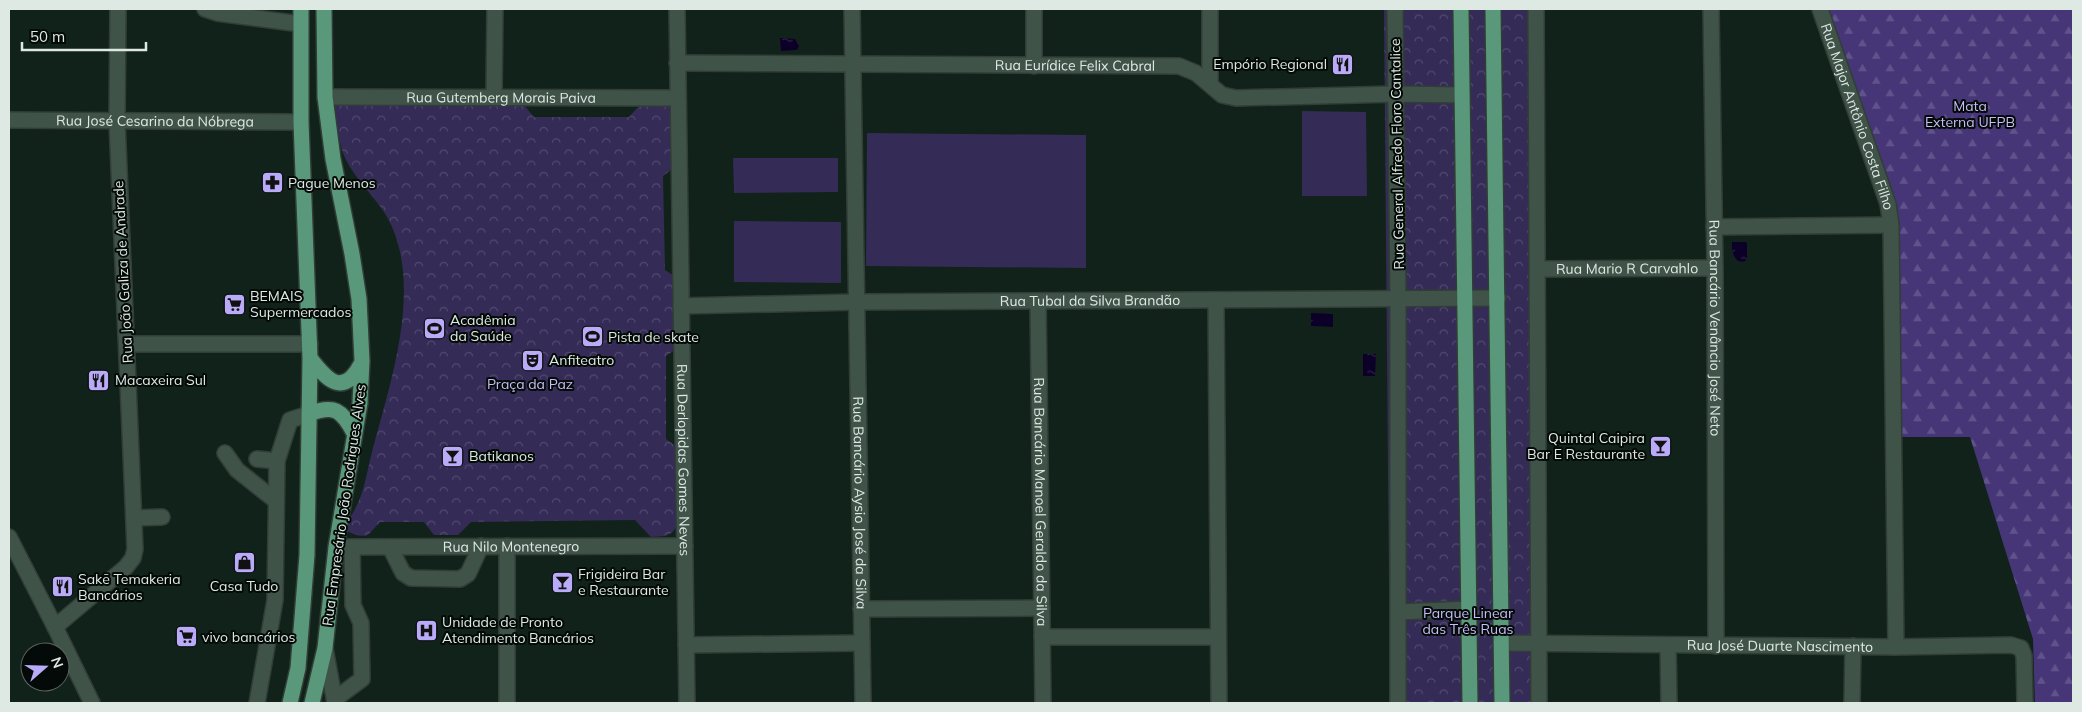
<svg xmlns="http://www.w3.org/2000/svg" width="2082" height="712" font-family="Mulish,sans-serif">
	<defs>
		<pattern id="forest-firs" width="22" height="20" patternUnits="userSpaceOnUse" patternTransform="scale(1.25)"><rect width="22" height="20" fill="#463678"/><path d="M5 1l3.5 6h-7zM16 11l3.5 6h-7z" fill="#60538b"/></pattern>
		<pattern id="park-crowns" width="20" height="18" patternUnits="userSpaceOnUse" patternTransform="scale(1.25)"><rect width="20" height="18" fill="#352b57"/><path d="M2 6a3 3 0 1 1 6 0M12 15a3 3 0 1 1 6 0" fill="none" stroke="#524a6f"/></pattern>
		<pattern id="water-ripples" width="26" height="14" patternUnits="userSpaceOnUse" patternTransform="scale(1.25)"><rect width="26" height="14" fill="#0c0028"/><path d="M2 4q2-2 4 0t4 0M15 11q2-2 4 0t4 0" fill="none" stroke="#2f2547"/></pattern>
	</defs>
	<rect width="100%" height="100%" fill="#10221a"/>
	<!-- grass -->
	<path fill="#352b57" d="M1302,111L1366,112L1367,196H1302Z
		M867,133L1086,135V268L866,266Z
		M733,158H838V192L734,193Z
		M734,221L841,222V283L734,282Z"/>
	<!-- forest -->
	<path fill="url(#forest-firs)" d="M1825,9H2073V703H2035L2033,639L1970,437H1899L1895,215Z"/>
	<!-- park -->
	<path fill="url(#park-crowns)" d="M1384,9H1538L1548,703H1390Z
		M642,103H660L673,106L675,167L663,176L665,270L676,277V349L666,356V439L677,447V525C672,537 664,536 651,537L635,520L471,522L458,535H434L424,522H380L368,535C359,537 355,535 347,531C346,520 352,516 356,507C364,492 367,472 371,456C389,386 426,284 386,215C374,196 356,180 346,160C338,145 340,128 331,114L333,105L523,104L534,117H629Z"/>
	<!-- water -->
	<path fill="url(#water-ripples)" d="M780,38L795,39L799,46L797,50L781,51Z
		M1732,242H1747V260C1735,267 1731,251 1732,242Z
		M1311,313L1333,314V327L1311,326Z
		M1363,354H1376L1375,376H1363Z"/>
	<g fill="none" stroke-linecap="round" stroke-linejoin="round">
		<defs>
			<g id="minor">
				<path d="M205,9L217,13L301,24"/>
				<path id="s1" d="M677,9L687,703"/>
				<path id="s2" d="M852,9L863,703"/>
				<path d="M1034,9V66"/>
				<path d="M1210,9V83"/>
				<path d="M1395,9L1398,299V703"/>
				<path d="M1536,9L1539,703"/>
				<path id="s3" d="M1711,9L1715,268L1716,646"/>
				<path id="s4" d="M1820,9L1888,204L1891,225L1896,647"/>
				<path id="s5" d="M677,63L1179,66L1196,73L1222,95L1236,98L1396,94L1462,95"/>
				<path id="s6" d="M325,97L677,98"/>
				<path d="M494,97L495,9"/>
				<path id="s7" d="M9,120L301,122"/>
				<path d="M1714,227L1891,225"/>
				<path id="s8" d="M1538,269L1715,268"/>
				<path d="M1216,300L1219,703"/>
				<path id="s9" d="M1038,301L1043,703"/>
				<path id="s10" d="M681,306L857,302L1498,298"/>
				<path d="M127,344H310"/>
				<path d="M225,453L237,470L276,501"/>
				<path d="M257,459L277,461"/>
				<path d="M134,518L162,517"/>
				<path d="M9,537L55,627L92,703"/>
				<path id="s11" d="M336,547L685,546"/>
				<path d="M390,547L403,573L411,578L460,579L468,574L481,546"/>
				<path d="M861,609L1042,608"/>
				<path d="M1398,612L1469,609"/>
				<path d="M55,627L126,567L133,558L135,549L117,121L118,9"/>
				<path d="M1042,637H1218"/>
				<path id="s12" d="M1501,643L1896,647L2011,645L2021,648L2024,656L2025,703"/>
				<path d="M686,645L862,643"/>
				<path d="M1668,645L1669,703"/>
				<path d="M325,648L335,703"/>
				<path d="M335,699L362,679L361,623L353,605L352,547"/>
				<path d="M257,703L275,600L277,461L290,420L309,414"/>
				<path d="M507,703V546"/>
				<path d="M1852,703L1853,646"/>
			</g>
			<path id="major" d="M1461,9L1470,703
				M1493,9L1502,703
				M310,358C327,380 343,398 361,364
				M309,414C334,404 342,410 354,433
				M290,703L298,668L307,555L310,358L301,122V9
				M312,703L325,648L336,547L360,403L362,361L359,299L352,254L333,159L325,97L324,9"/>
		</defs>
		<!-- minor casing -->
		<use href="#minor" stroke="#313d36" stroke-width="18"/>
		<!-- major casing -->
		<use href="#major" stroke="#313d36" stroke-width="18"/>
		<!-- minor -->
		<use href="#minor" stroke="#405349" stroke-width="15"/>
		<!-- major -->
		<use href="#major" stroke="#5a987b" stroke-width="15"/>
	</g>
	<!-- icons -->
	<defs>
		<symbol id="restaurant-square" viewBox="-11 -11 22 22"><rect x="-9" y="-9" width="18" height="18" rx="4" fill="#b9abf7" stroke="#040a07"/><path d="M-5-6h1v4h1v-4h1v4h1v-4h1v5L-1.5 .5V6h-2V.5L-5-1ZM5-6V6H3V1.5H1.5Q1.5-4 5-6Z" fill="#111"/></symbol>
		<symbol id="pharmacy-square" viewBox="-11 -11 22 22"><rect x="-9" y="-9" width="18" height="18" rx="4" fill="#b9abf7" stroke="#040a07"/><path d="M-2-6h4v4h4v4h-4v4h-4v-4h-4v-4h4Z" fill="#111"/></symbol>
		<symbol id="supermarket-square" viewBox="-11 -11 22 22"><rect x="-9" y="-9" width="18" height="18" rx="4" fill="#b9abf7" stroke="#040a07"/><path d="M-6-5.5h2.5l.6 2H6L4.5 2H-2.5L-4.4-4H-6ZM-1.5 3.2a1.3 1.3 0 1 0 .1 0ZM3 3.2a1.3 1.3 0 1 0 .1 0Z" fill="#111"/></symbol>
		<symbol id="stadium-square" viewBox="-11 -11 22 22"><rect x="-9" y="-9" width="18" height="18" rx="4" fill="#b9abf7" stroke="#040a07"/><path d="M0-5a6.5 5 0 1 0 0 10a6.5 5 0 1 0 0-10ZM-3.5-1.8h7v3.6h-7Z" fill="#111"/></symbol>
		<symbol id="theatre-square" viewBox="-11 -11 22 22"><rect x="-9" y="-9" width="18" height="18" rx="4" fill="#b9abf7" stroke="#040a07"/><path d="M-5-5.5Q0-4 5-5.5V0Q5 5 0 6Q-5 5-5 0ZM-3.3-2.5H-1v1.5H-3.3ZM1-2.5H3.3v1.5H1ZM-2.8 1Q0 5.5 2.8 1Z" fill="#111"/></symbol>
		<symbol id="bar-square" viewBox="-11 -11 22 22"><rect x="-9" y="-9" width="18" height="18" rx="4" fill="#b9abf7" stroke="#040a07"/><path d="M-6-5H6L.8 .8V4.5H3.5V6h-7V4.5H-.8V.8Z" fill="#111"/></symbol>
		<symbol id="shop-square" viewBox="-11 -11 22 22"><rect x="-9" y="-9" width="18" height="18" rx="4" fill="#b9abf7" stroke="#040a07"/><path d="M-5-2.5h2.3a2.7 3.5 0 0 1 5.4 0H5L5.5 6h-11ZM-1.5-2.5h3a1.5 2.3 0 0 0-3 0Z" fill="#111"/></symbol>
		<symbol id="hospital-square" viewBox="-11 -11 22 22"><rect x="-9" y="-9" width="18" height="18" rx="4" fill="#b9abf7" stroke="#040a07"/><path d="M-5-5h3v3.5h4V-5h3V5h-3V1.5h-4V5h-3Z" fill="#111"/></symbol>
	</defs>
	<g fill-rule="evenodd">
		<use href="#restaurant-square" x="1330" y="52" width="25" height="25"/>
		<use href="#pharmacy-square" x="260" y="170" width="25" height="25"/>
		<use href="#supermarket-square" x="222" y="292" width="25" height="25"/>
		<use href="#stadium-square" x="422" y="316" width="25" height="25"/>
		<use href="#stadium-square" x="580" y="324" width="25" height="25"/>
		<use href="#theatre-square" x="520" y="348" width="25" height="25"/>
		<use href="#restaurant-square" x="86" y="368" width="25" height="25"/>
		<use href="#bar-square" x="1648" y="434" width="25" height="25"/>
		<use href="#bar-square" x="440" y="444" width="25" height="25"/>
		<use href="#shop-square" x="232" y="550" width="25" height="25"/>
		<use href="#bar-square" x="550" y="570" width="25" height="25"/>
		<use href="#restaurant-square" x="50" y="574" width="25" height="25"/>
		<use href="#hospital-square" x="414" y="618" width="25" height="25"/>
		<use href="#supermarket-square" x="174" y="624" width="25" height="25"/>
	</g>
	<g text-anchor="middle" dominant-baseline="central" stroke-width="4" stroke-linejoin="round" paint-order="stroke">
		<!-- poi labels -->
		<g font-size="14" fill="#dee9e3" stroke="#040a07" text-anchor="start">
			<text x="1327" y="64" text-anchor="end">Empório Regional</text>
			<text x="288" y="183">Pague Menos</text>
			<text x="250" y="296">BEMAIS<tspan x="250" dy="16">Supermercados</tspan></text>
			<text x="450" y="320">Acadêmia<tspan x="450" dy="16">da Saúde</tspan></text>
			<text x="608" y="337">Pista de skate</text>
			<text x="549" y="360">Anfiteatro</text>
			<text x="115" y="380">Macaxeira Sul</text>
			<text x="1645" y="438" text-anchor="end">Quintal Caipira<tspan x="1645" dy="16">Bar E Restaurante</tspan></text>
			<text x="469" y="456">Batikanos</text>
			<text x="578" y="574">Frigideira Bar<tspan x="578" dy="16">e Restaurante</tspan></text>
			<text x="78" y="579">Sakē Temakeria<tspan x="78" dy="16">Bancários</tspan></text>
			<text x="244" y="586" text-anchor="middle">Casa Tudo</text>
			<text x="442" y="622">Unidade de Pronto<tspan x="442" dy="16">Atendimento Bancários</tspan></text>
			<text x="202" y="637">vivo bancários</text>
		</g>
		<!-- street labels -->
		<g font-size="14" fill="#dee9e3" stroke="#040a07">
			<text stroke="none"><textPath href="#s5" startOffset="398">Rua Eurídice Felix Cabral</textPath></text>
			<text stroke="none"><textPath href="#s6" startOffset="176">Rua Gutemberg Morais Paiva</textPath></text>
			<text stroke="none"><textPath href="#s4" startOffset="114">Rua Major Antônio Costa Filho</textPath></text>
			<text stroke="none"><textPath href="#s7" startOffset="146">Rua José Cesarino da Nóbrega</textPath></text>
			<text transform="translate(1397 154) rotate(-91)">Rua General Alfredo Floro Cantalice</text>
			<text stroke="none"><textPath href="#s8" startOffset="89">Rua Mario R Carvahlo</textPath></text>
			<text transform="translate(123 272) rotate(-93)">Rua João Galiza de Andrade</text>
			<text stroke="none"><textPath href="#s10" startOffset="409">Rua Tubal da Silva Brandão</textPath></text>
			<text stroke="none"><textPath href="#s3" startOffset="319">Rua Bancário Venâncio José Neto</textPath></text>
			<text stroke="none"><textPath href="#s1" startOffset="451">Rua Derlopidas Gomes Neves</textPath></text>
			<text stroke="none"><textPath href="#s9" startOffset="201">Rua Bancário Manoel Geraldo da Silva</textPath></text>
			<text stroke="none"><textPath href="#s2" startOffset="494">Rua Bancário Aysio José da Silva</textPath></text>
			<text transform="translate(344 505) rotate(-82)">Rua Empresário João Rodrigues Alves</text>
			<text stroke="none"><textPath href="#s11" startOffset="175">Rua Nilo Montenegro</textPath></text>
			<text stroke="none"><textPath href="#s12" startOffset="279">Rua José Duarte Nascimento</textPath></text>
		</g>
		<!-- park labels -->
		<g font-size="14" fill="#c6bcf7" stroke="#040a07">
			<text x="1970" y="106">Mata<tspan x="1970" dy="16">Externa UFPB</tspan></text>
			<text x="530" y="384">Praça da Paz</text>
			<text x="1468" y="613">Parque Linear<tspan x="1468" dy="16">das Três Ruas</tspan></text>
		</g>
	</g>
	<!-- border -->
	<rect width="2082" height="712" fill="none" stroke="#dee9e3" stroke-width="20"/>
	<!-- north arrow -->
	<g transform="translate(45 667) rotate(70)"><circle r="24" fill="#040a07" stroke="#5b635f"/>
	<path d="M0-4L9 19L0 12L-9 19Z" fill="#b9abf7"/>
	<text y="-8" font-size="14" font-weight="bold" text-anchor="middle" fill="#dee9e3">N</text>
	</g>
	<!-- scale -->
	<path d="M22 42v8h124v-8" fill="none" stroke="#dee9e3" stroke-width="2.5"/>
	<text x="30" y="42" font-size="15" fill="#dee9e3" stroke="#040a07" stroke-width="4" paint-order="stroke">50 m</text>
</svg>
